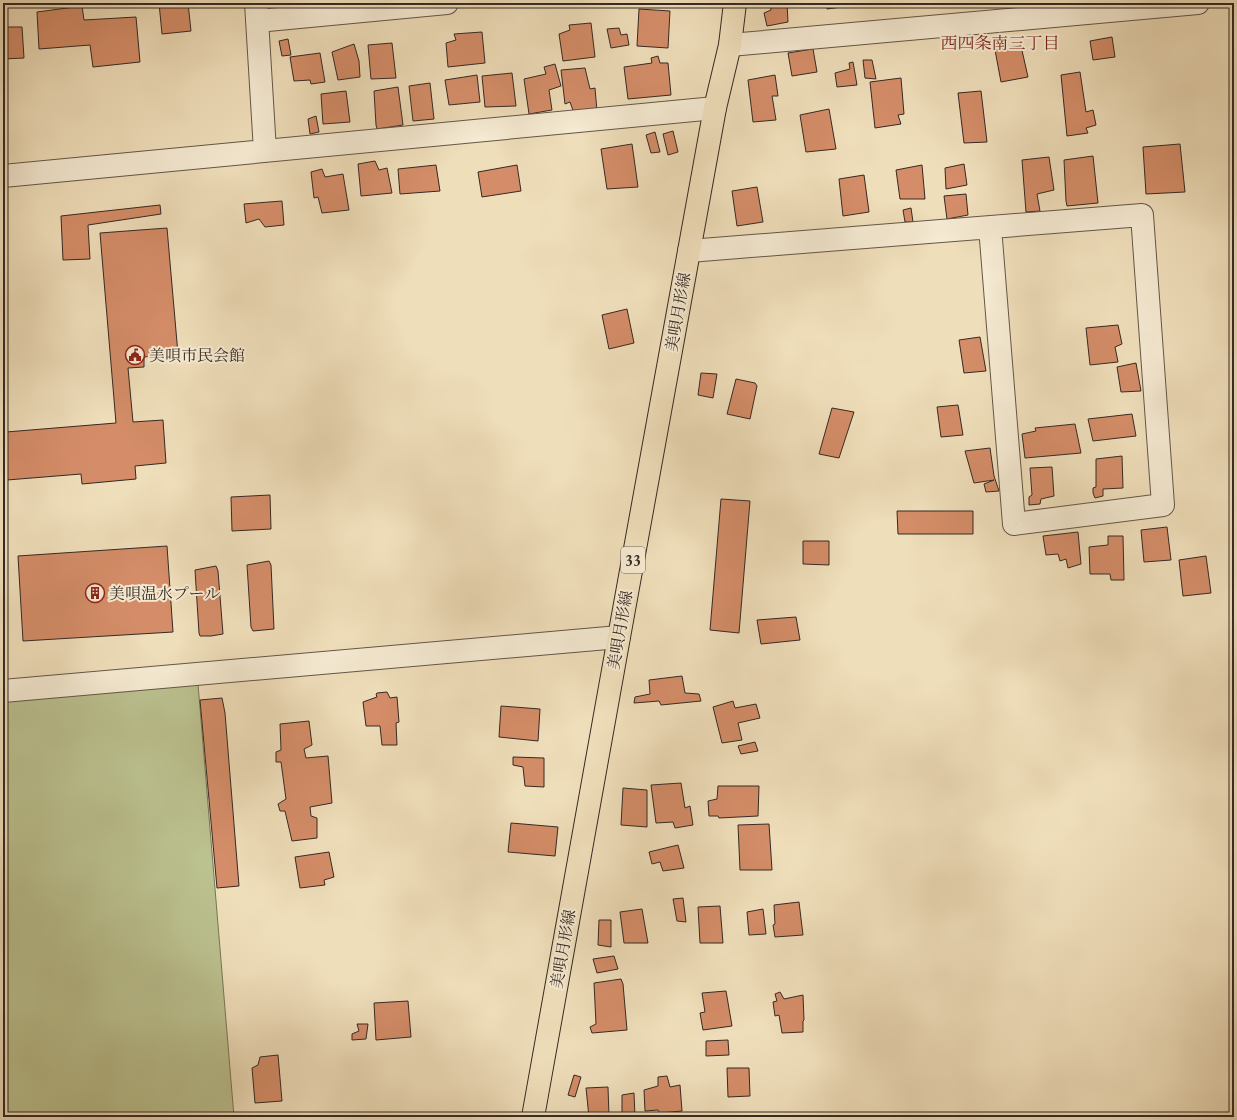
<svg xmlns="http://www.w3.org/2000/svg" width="1237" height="1120" font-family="'EB Garamond','Noto Serif JP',serif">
	<rect width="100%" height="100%" fill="#efdeba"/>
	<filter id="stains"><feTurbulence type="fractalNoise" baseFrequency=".005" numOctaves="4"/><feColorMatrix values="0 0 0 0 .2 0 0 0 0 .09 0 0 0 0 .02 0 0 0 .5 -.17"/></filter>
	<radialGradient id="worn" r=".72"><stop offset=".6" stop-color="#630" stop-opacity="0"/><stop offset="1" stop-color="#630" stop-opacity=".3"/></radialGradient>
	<!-- green -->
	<path fill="#bbc18f" stroke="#787559" d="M198,684L234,1117H3V700Z"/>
	<!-- building -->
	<path fill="#d48d68" stroke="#352923" d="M159,3H188L191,31L162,34Z
		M272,3H288L289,7L274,9Z
		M770,3H787L788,22L767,26L764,13L771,10Z
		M826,3H856V5L827,9Z
		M82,6L84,20L136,17L140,62L93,67L90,45L39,49L37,12Z
		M639,9L670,11L668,48L637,46Z
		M591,23L595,57L563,61L559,34L570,30L569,25Z
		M3,27H22L24,58L3,59Z
		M619,28L621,35L627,34L629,45L611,48L607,29Z
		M482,32L485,63L448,67L446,43L456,40L454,34Z
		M1112,37L1115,57L1093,60L1090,41Z
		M288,39L291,55L282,56L279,41Z
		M392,43L396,78L371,79L368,45Z
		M354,44L359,61L360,77L338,80L332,52Z
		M1021,46L1028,77L1001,82L995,50Z
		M813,49L817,72L792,76L788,53Z
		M320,53L325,82L311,84L310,80L294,81L290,57Z
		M658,56L660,63H668L671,95L628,99L624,67L652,63L651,58Z
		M863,60H872L876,79L865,78Z
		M853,62L857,85L837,87L835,73L850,69L849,63Z
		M555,64L561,86L549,90L552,110L529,114L524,79L546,74L544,67Z
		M585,68L590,89L595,88L597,111L574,113L570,102L565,104L561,70Z
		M1080,72L1086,112L1093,110L1096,125L1086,128L1088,133L1067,136L1061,75Z
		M512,73L516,106L485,107L482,76Z
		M477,75L480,102L449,105L445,80Z
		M775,75L778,96H772L776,120L753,122L748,80Z
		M901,78L904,114L898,115L901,124L875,128L870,82Z
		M430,83L434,119L413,121L409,86Z
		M398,87L403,125L377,129L376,125L374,91Z
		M346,91L350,122L323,124L321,94Z
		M981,91L987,142L964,143L958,93Z
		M829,109L836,149L806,152L800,115Z
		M316,116L319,132L310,134L308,119Z
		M673,131L678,152L668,155L663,134Z
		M655,132L660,152L651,153L646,135Z
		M632,144L638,187L607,189L601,149Z
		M1180,144L1185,192L1146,194L1143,147Z
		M1093,156L1098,203L1067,206L1066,201L1064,160Z
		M1049,157L1054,190L1037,194L1040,211L1026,212L1022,160Z
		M375,161L379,170L387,168L392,193L361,196L358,164Z
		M964,164L967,185L946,189L945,168Z
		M436,165L440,191L400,194L398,169Z
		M517,165L521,191L482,197L478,172Z
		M922,165L925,199H900L896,170Z
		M322,169L325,177L343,174L349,210L322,213L318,197L314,198L311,172Z
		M864,175L869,212L843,216L839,179Z
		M757,187L763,222L737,226L732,191Z
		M966,194L968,215L947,219L944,196Z
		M282,201L284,225L265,227L259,219L246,223L244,204Z
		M160,205L161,214L88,225L90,259L63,260L61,216Z
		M911,208L913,222H905L903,210Z
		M167,228L178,354L144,357V367L128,368L133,422L163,420L166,463L135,466L136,479L82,484L81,474L7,480L6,470H3V439H7L6,432L116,423L100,233Z
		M627,309L634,343L609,349L602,315Z
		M1118,325L1122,344L1115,347L1118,362L1090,365L1086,328Z
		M980,337L986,371L964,373L959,340Z
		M1136,363L1141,391L1121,392L1117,367Z
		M701,373L717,374L713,398L698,395Z
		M736,379L755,383L757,386L750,419L727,414Z
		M958,405L963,435L941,437L937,407Z
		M832,408L854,412L839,458L819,454Z
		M1132,414L1136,436L1093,441L1088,419Z
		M1075,424L1081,453L1025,458L1022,434L1036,431L1035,428Z
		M990,448L994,476L999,491L986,492L984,484L994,480L974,483L965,451Z
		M1122,456L1123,488L1103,489V496L1095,498L1093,493V488L1096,487V459Z
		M1052,467L1054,496L1041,499L1040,504L1029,505V497L1032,495L1030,468Z
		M270,495L271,529L232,531L231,497Z
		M721,499L750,501L739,633L710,630Z
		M897,511H973V534H898Z
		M1167,527L1171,560L1144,562L1141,530Z
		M1078,532L1081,564L1068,568L1066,559L1060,561L1058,554L1046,555L1043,536Z
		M1108,536H1123L1124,580H1111L1110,574H1090L1089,547L1108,545Z
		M803,541H829V565L803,564Z
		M167,546L173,632L23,641L18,556Z
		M1206,556L1211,593L1183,596L1179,560Z
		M269,561L271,565L274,629L253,631L251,627L247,565Z
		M216,566L218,571L223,634L211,636H200L199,633L195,570Z
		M796,617L800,640L761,644L757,620Z
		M682,676L685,693L699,694L701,701L661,705L659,701L634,703L635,697L650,694L649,680Z
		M387,692L390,698L397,697L399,722L396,723L397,745H382L380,726H366L363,702L377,697L376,694L377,693Z
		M222,698L225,713L239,886L217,888L200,700Z
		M733,701L735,708L756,704L760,718L738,723L742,740L722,743L713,707Z
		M501,706L540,709L538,741L499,737Z
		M309,721L312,745L304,749L306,758L328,756L332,803L310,807L311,816L317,818V838L292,841L285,811H280L278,804L286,799L281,762H276V752L281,750L280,724Z
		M755,742L758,751L741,754L738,746Z
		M513,757L544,758V787L525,786L523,767L513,765Z
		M681,783L685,808L690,806L693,825L675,828L673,822L656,823L651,785Z
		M718,786H759L758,816L719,818L718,816H709L708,801L717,799Z
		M623,788L647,790V827L621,825Z
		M511,823L558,827L555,856L508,852Z
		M769,824L772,870H740L738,825Z
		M678,845L684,868L663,871L660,862L652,864L649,852Z
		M329,852L334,877L324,880L325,885L300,888L295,857Z
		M683,898L686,922L677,921L673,899Z
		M799,902L803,935L775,937L773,925L775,924L774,905Z
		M720,906L723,943H700L698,907Z
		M642,909L648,943H624L620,912Z
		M763,909L766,934L749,935L747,912Z
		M599,920H611V947L598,945Z
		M614,956L618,969L597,973L593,959Z
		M621,979L623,984L627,1030L592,1033L590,1027L596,1024L594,983Z
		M726,991L732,1026L703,1030L700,1013L705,1012L702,993Z
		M780,992L784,999L803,995L804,1020L803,1021V1032L782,1033L779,1015L775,1016L773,1002L777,1001L775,994Z
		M408,1001L411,1037L376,1040L374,1003Z
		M357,1024H368L366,1039L352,1040V1034L359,1031Z
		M728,1040L729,1055L706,1056V1041Z
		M278,1055L282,1101L255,1103L252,1068L258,1065L260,1057Z
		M727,1068H749L750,1096L728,1097Z
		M574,1075L581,1077L575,1097L568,1095Z
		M667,1076L670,1087L680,1085L682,1111L660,1113L658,1110L645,1111L644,1090L658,1086V1077Z
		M608,1087L609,1117H589L586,1088Z
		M634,1093L635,1117H622V1095Z"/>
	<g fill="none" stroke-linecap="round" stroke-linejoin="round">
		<defs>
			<path id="minor" d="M256,3L265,151
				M257,21L447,3
				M730,45L1198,3
				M3,176L715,108
				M689,251L1142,215L1163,505L1014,524L990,227
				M3,691L619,637"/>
			<path id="major" d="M533,1117L619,637L715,108L730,45L735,3"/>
		</defs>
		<!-- minor casing -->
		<use href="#minor" stroke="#645649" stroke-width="24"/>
		<!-- major casing -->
		<use href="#major" stroke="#352923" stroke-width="24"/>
		<!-- minor -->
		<use href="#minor" stroke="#f5ead2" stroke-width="22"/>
		<!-- major -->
		<use href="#major" stroke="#efdeba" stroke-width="22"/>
	</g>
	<!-- icons -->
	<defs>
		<symbol id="civic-ring" viewBox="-11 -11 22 22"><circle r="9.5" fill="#f5ead2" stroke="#8f2418" stroke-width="1.5"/><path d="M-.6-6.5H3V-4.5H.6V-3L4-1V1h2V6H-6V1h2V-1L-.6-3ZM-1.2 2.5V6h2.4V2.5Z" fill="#8f2418"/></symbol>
		<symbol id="building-ring" viewBox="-11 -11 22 22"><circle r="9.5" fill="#f5ead2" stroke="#8f2418" stroke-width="1.5"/><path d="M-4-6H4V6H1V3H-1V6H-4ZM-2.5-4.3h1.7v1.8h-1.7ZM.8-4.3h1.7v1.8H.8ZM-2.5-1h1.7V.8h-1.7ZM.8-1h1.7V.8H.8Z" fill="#8f2418"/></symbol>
	</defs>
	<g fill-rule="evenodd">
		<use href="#civic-ring" x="124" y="344" width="22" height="22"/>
		<use href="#building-ring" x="84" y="582" width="22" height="22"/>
	</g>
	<g text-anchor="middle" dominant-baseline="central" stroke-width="4" stroke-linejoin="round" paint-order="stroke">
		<!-- shield labels -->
		<rect fill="#f5ead2" stroke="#6f6358" stroke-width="1" x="621" y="547" width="24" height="26" rx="3"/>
		<g font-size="15" font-weight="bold" fill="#352923">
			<text x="633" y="560">33</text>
		</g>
		<!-- street labels -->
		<g font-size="16" fill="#352923" stroke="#f5ead2">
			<text transform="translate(678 312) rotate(-80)">美唄月形線</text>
			<text transform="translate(620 630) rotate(-80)">美唄月形線</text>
			<text transform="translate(563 949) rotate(-80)">美唄月形線</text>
		</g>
		<!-- poi labels -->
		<g font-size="16" fill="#352923" stroke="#f5ead2" text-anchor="start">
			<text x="149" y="355">美唄市民会館</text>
			<text x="109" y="593">美唄温水プール</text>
		</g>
		<!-- neighbourhood labels -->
		<g font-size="17" fill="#7a1f14" stroke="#f5ead2">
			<text x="1000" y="43">西四条南三丁目</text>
		</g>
	</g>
	<!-- margin -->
	<rect width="1237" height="1120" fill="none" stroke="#efdeba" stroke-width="16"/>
	<rect x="4" y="4" width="1229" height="1112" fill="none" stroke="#352923" stroke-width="2"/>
	<rect x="8" y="8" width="1221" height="1104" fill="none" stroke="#352923"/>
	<rect width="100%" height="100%" filter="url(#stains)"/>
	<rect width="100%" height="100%" fill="url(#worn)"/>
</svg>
